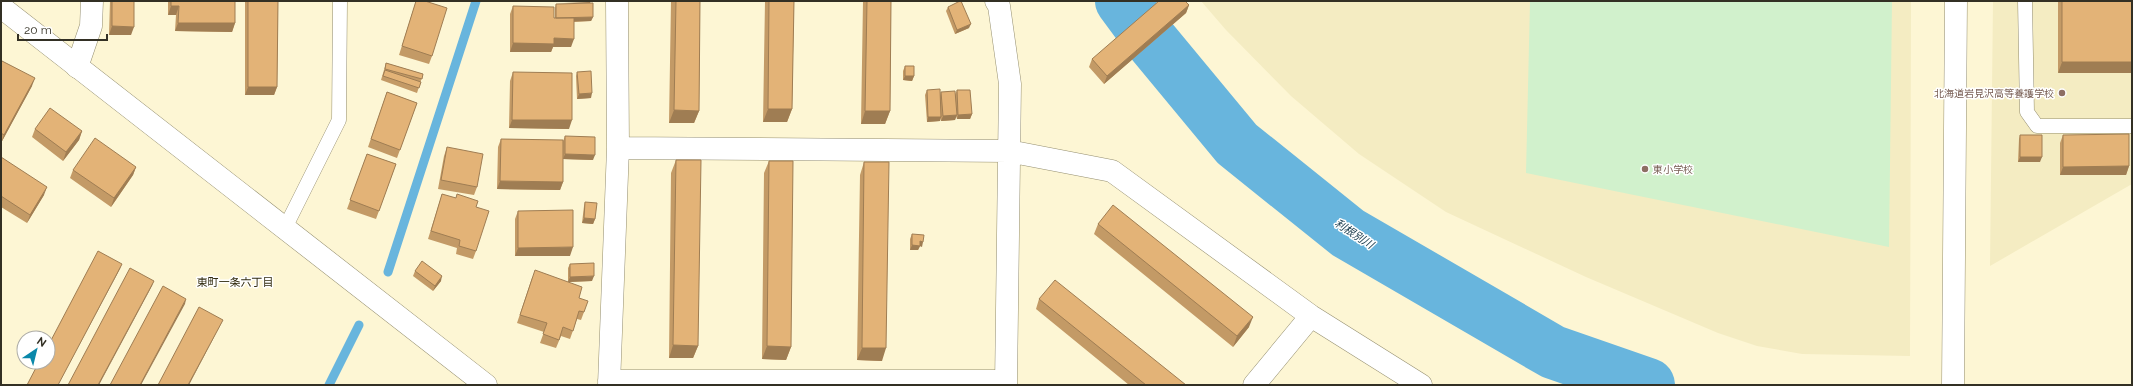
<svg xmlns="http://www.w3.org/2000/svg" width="2133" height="386" font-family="Raleway,'Noto Sans JP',sans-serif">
	<rect width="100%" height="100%" fill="#fdf6d4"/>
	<!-- built -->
	<path fill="#f4ecc2" d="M1201,1H1911L1910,356L1802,354L1757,346L1718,333L1586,277L1446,212L1359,154L1291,96L1226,30Z
		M1993,1H2132V184L1990,266Z"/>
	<!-- green -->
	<path fill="#d1f1cc" d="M1530,1H1892L1889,247L1526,173Z"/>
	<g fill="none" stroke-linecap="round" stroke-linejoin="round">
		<!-- stream -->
		<path stroke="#68b5dd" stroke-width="9" d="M388,272L476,1
			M329,385L359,325"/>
		<!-- river -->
		<path stroke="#68b5dd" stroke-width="54" d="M1122,1L1150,39L1237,144L1348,233L1553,352L1648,385"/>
		<defs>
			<path id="service" d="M2025,1L2027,112L2037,126H2132
				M285,228L339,120L340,1"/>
			<path id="minor" d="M996,1L999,6L1010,84L1006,385
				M77,67L91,26L92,1
				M618,148L1008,151L1112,171L1311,316L1421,385
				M609,381H1006
				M609,385L618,148L617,1
				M1254,385L1311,316"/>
			<path id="tertiary" d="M1,7L486,385
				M1953,385L1956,1"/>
		</defs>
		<!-- service casing -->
		<use href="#service" stroke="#948e6f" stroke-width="15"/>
		<!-- minor casing -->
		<use href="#minor" stroke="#948e6f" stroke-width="23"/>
		<!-- tertiary casing -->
		<use href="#tertiary" stroke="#948e6f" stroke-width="23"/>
		<!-- service -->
		<use href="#service" stroke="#fff" stroke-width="14"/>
		<!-- minor -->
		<use href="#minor" stroke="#fff" stroke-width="22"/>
		<!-- tertiary -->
		<use href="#tertiary" stroke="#fff" stroke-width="22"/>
	</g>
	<!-- wall -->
	<path fill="#c39a66" d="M110,1H134L131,35H109Z
		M168,1H235V23L232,32L175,31L176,15H168Z
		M245,1H278L277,87L274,95H245Z
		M416,1L432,56L429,64L399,55Z
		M671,1H700L699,111L694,123H669Z
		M765,1H794L792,109L787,122H763Z
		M863,1H891L890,111L885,124H861Z
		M2058,1H2132L2058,73Z
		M556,4L593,17L591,21L574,22L571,47H553L551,52H510V14L513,6L555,18V8Z
		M1189,5L1186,13L1104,84L1089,67L1092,59Z
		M948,7L969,28L955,34L946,11Z
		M1,63L32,86L1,143Z
		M386,63L423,74L417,93L381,80Z
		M905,66L914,76L912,81L903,80V71Z
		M513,72L569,129L509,128L510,81Z
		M577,72L591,98L577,99L576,76Z
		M927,90L940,96L941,92L955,95L957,90L972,114L970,119H957L956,116L955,120L941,121V117L940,121L927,122L925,95Z
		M387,92L417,103L397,158L368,147Z
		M35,129L82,131L79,140L63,161L32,137Z
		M2020,135L2040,162H2018L2019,139Z
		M2063,135L2129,166L2126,175H2060V143Z
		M565,136L593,160L563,159V182L560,190L497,189L498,147L501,139L563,141Z
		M447,147L477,187L474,195L438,189L444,156Z
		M367,154L396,164L376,219L347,209Z
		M1,157L44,195L27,223L1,207Z
		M676,160L698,346L693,358H669L671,173Z
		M769,161L791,347L786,360L762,359L764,173Z
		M864,162L882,361L857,360L860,175Z
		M136,167L133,175L111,207L70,178L73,170Z
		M442,194L476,207V251L473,259L456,254L457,248L428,239Z
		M585,202L595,219L593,224L582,223L584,206Z
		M518,211L570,256H515V219Z
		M1098,224L1249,327L1233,347L1094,234Z
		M912,234L922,247L920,246L918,250H910V239Z
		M570,264L592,281L568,282V268Z
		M415,271L441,281L433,291L413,276Z
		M532,278L579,298L584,312L581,320L577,319L570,339L561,336L556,348L540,343L544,332L517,323Z
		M1039,299L1186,385H1129L1036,309Z"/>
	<!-- shaded-wall -->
	<path fill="#9f7d53" d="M565,1H591L590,3L564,2Z
		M1189,5L1186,13L1104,84L1107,76Z
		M171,6H179L176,15H168Z
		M593,17L591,21L555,22L556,18Z
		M178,23H235L232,32L175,31Z
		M971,24L969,28L955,34L957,30Z
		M112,26L134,27L131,35H109Z
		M554,38L574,39L571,47H553L551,52H510L513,43Z
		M2062,62H2132V73H2058Z
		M905,76H914L912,81L903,80Z
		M35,78L32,86L1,143L4,135Z
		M248,87H277L274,95H245Z
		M592,93L591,98L577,99L579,94Z
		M768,109H792L787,122H763Z
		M674,110L699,111L694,123H669Z
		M865,111H890L885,124H861Z
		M972,114L970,119H957L958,115Z
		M957,115L955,120L941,121L943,116Z
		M928,117H941L940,121L927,122Z
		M512,120H572L569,129L509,128Z
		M82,131L79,140L63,161L66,152Z
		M565,154L595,155L593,160L563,159Z
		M2020,157H2042L2040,162H2018Z
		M2129,166L2126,175H2060L2063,167Z
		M136,167L133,175L111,207L114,198Z
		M500,181L563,182L560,190L497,189Z
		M47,187L44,195L27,223L30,215Z
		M584,218L595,219L593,224L582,223Z
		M920,241L923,242L922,247L920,246L918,250H910L912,245Z
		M573,247L570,256H515L518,248Z
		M122,264L120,269L58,385Z
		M442,276L441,281L433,291L435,286Z
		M594,276L592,281L568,282L570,277Z
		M154,281L152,286L99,385H98Z
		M186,299L185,304L141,385H140Z
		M1253,317L1249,327L1233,347L1237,336Z
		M223,320L221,324L189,385H188Z
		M673,345L698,346L693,358H669Z
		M767,346L791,347L786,360L762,359Z
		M862,348H886L882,361L857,360Z"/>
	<!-- building -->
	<path fill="#e3b377" stroke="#9f7d53" d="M112,1H134V27L112,26Z
		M171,1H235V23H178L179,6H171Z
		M248,1H278L277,87H248Z
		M416,1H425L447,8L432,56L402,46Z
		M676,1H700L699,111L674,110Z
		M769,1H794L792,109H768Z
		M867,1H891L890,111H865Z
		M960,1H961L971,24L957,30L948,7Z
		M1159,1H1185L1189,5L1107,76L1092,59Z
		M2062,1H2132V62H2062Z
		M593,3V17L556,18V4Z
		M513,6L554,7V18H574V39L554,38V44L513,43Z
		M2,61L35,78L4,135L1,133V63Z
		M386,63L423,74L422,79L385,69Z
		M905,66H914V76H905Z
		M385,70L421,82L419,88L383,76Z
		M591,71L592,93L579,94L577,72Z
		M513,72L572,73V120H512Z
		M940,89L941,117H928L927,90Z
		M957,90H970L972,114L958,115Z
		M955,91L957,115L943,116L941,92Z
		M387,92L417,103L400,150L371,139Z
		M50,108L82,131L66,152L35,129Z
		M2129,134V166L2063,167V135Z
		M2020,135H2042V157H2020Z
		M565,136L595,137V155L565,154Z
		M95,138L136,167L114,198L73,170Z
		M501,139L563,140V182L500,181Z
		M447,147L483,154L477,187L441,180Z
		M367,154L396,164L379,211L350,200Z
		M1,157L47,187L30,215L1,196Z
		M676,160H701L698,346L673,345Z
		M769,161H793L791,347L767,346Z
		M864,162H889L886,348H862Z
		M442,194L456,198L457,194L478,201L476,207L489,211L476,251L459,246L460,240L431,231Z
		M585,202L597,203L595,219L584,218Z
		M1113,205L1253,317L1237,336L1098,224Z
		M573,210V247L518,248V211Z
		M912,234L924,235L923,242L920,241V246L912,245Z
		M98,251L122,264L58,385H27L39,362H48V346Z
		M422,261L442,276L435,286L415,271Z
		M594,263V276L570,277V264Z
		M130,268L154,281L98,385H68Z
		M535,270L582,287L579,298L588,301L584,312L579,311L573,331L563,327L559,340L543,334L547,323L520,315Z
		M1055,280L1186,385H1146L1039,299Z
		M163,286L186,299L140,385H110Z
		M199,307L223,320L188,385H158Z"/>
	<!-- markers -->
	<g fill="#8d6e63" stroke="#fff" stroke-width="1.5">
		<circle cx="2062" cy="93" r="4"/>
		<circle cx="1645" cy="169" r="4"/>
	</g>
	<g text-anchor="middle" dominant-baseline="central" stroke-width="3" stroke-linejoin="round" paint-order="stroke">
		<!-- education labels -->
		<g font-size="10" fill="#785e54" stroke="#fff" text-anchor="end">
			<text x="2054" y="93">北海道岩見沢高等養護学校</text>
			<text x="1653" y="169" text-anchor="start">東小学校</text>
		</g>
		<!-- water labels -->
		<g font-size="11" font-style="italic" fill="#183a4b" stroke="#fff">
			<text transform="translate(1354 234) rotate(33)">利根別川</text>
		</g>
		<!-- neighbourhood labels -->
		<g font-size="11" fill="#322c10" stroke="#fff">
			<text x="235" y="282">東町一条六丁目</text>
		</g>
	</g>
	<!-- border -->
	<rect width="2133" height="386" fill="none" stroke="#333024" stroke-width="4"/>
	<!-- north arrow -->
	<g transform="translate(36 350) rotate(35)"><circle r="19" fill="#ffffff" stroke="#adaca7"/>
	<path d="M0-3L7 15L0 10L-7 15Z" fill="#0a88aa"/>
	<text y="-6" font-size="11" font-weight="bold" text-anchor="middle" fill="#333024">N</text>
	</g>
	<!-- scale -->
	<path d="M18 34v6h89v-6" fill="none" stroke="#333024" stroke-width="2"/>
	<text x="24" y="34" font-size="12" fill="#333024" stroke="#ffffff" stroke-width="3" paint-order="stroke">20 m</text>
</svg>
